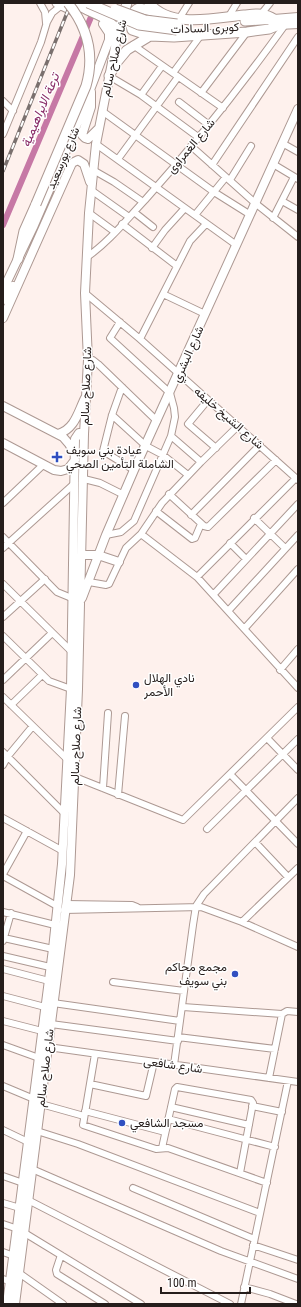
<svg xmlns="http://www.w3.org/2000/svg" width="301" height="1307" font-family="'Roboto Condensed',Vazirmatn,sans-serif">
	<rect width="100%" height="100%" fill="#fef1ed"/>
	<g fill="none" stroke-linecap="round" stroke-linejoin="round">
		<!-- canal -->
		<path stroke="#c678a5" stroke-width="6" d="M3,225L94,10"/>
		<defs>
			<path id="minor" d="M40,3L45,12L46,23
				M262,13L270,3
				M229,16L237,3
				M179,19L189,3
				M133,45L223,108
				M173,73L201,35
				M109,76L141,95L198,137
				M201,93L247,32
				M141,95L162,66
				M3,101L13,111
				M179,102L209,125
				M102,111L214,192L249,214
				M3,134L41,42L47,22L52,13L62,5
				M282,143L298,152
				M96,144L235,244
				M191,146L255,203L298,237
				M118,159L178,77
				M273,164L298,179
				M212,165L298,37
				M93,170L114,182L143,202
				M230,180L251,146
				M91,190L129,217
				M282,201L298,210
				M134,212L153,227
				M89,213L115,232
				M195,215L226,177
				M273,218L294,177
				M122,224L177,266
				M152,248L165,230L185,208
				M87,257C109,242 127,219 145,200C195,144 242,85 285,25
				M85,293L140,339L298,480
				M163,294L205,314
				M140,339L190,241L206,224
				M88,360H93L98,364L157,421
				M122,387L112,415L103,451L134,470
				M208,400L188,424L216,448
				M112,415L146,446L163,455L188,475
				M171,436L201,462
				M84,479L100,483L124,495
				M169,494L204,526L208,527L276,460
				M3,503L43,465
				M156,511L192,539L195,538L201,524
				M191,515L260,445
				M254,518L285,548
				M141,534L197,577L298,688
				M106,535L121,532L134,521L171,436L175,417L174,408L170,393L110,338L120,322
				M3,537L57,592L74,599
				M230,543L246,559
				M3,548L75,483
				M197,577L296,478
				M89,582L106,585L109,584L126,548L141,534L162,503L201,462L238,426
				M3,584L72,652
				M214,594L298,504
				M229,610L298,535
				M3,617L45,579
				M245,628L298,569
				M3,636L49,681L71,689
				M280,670L298,649
				M3,680L52,633
				M3,697L69,761
				M11,705L42,675
				M267,738L298,770
				M3,752L65,814
				M3,765L8,756L32,727
				M230,774L298,844
				M75,777L183,820L298,707
				M103,788L108,713
				M118,795L125,716
				M3,818L63,851
				M207,829L298,739
				M255,842L288,877
				M3,874L27,831
				M3,876L57,906
				M66,904L132,905L137,907
				M64,910L201,907L242,922L298,947
				M3,912L55,925
				M242,922L298,868
				M4,938L53,949
				M3,941L11,913
				M3,956L50,967
				M3,969L49,981
				M113,982L184,991
				M3,996L45,1007
				M53,1003L180,1021
				M183,1007L282,1014L269,1078
				M282,1014L287,1011L298,1012
				M3,1021L42,1031
				M51,1024L178,1041
				M178,1037L275,1049
				M3,1045L39,1058
				M48,1047L298,1082
				M95,1054L83,1125L156,1149L168,1148L267,1183
				M174,1065L193,925L196,906L204,894L298,798
				M90,1084L146,1096L154,1062
				M3,1086L34,1099
				M41,1104L84,1116
				M252,1106L282,1112
				M171,1107L249,1125
				M85,1111L165,1132
				M168,1119L275,1147
				M3,1130L28,1142
				M37,1131L78,1144L260,1213
				M162,1148L175,1089L177,1087L251,1100L253,1103L240,1173
				M32,1169L221,1251L298,1279
				M3,1176L23,1183
				M133,1188L254,1239
				M28,1200L230,1304
				M3,1203L20,1208
				M3,1224L18,1229
				M23,1232L141,1304
				M253,1245L298,1260
				M3,1252L14,1256
				M61,1255L56,1270L57,1274L105,1304
				M19,1273L63,1304
				M3,1279L11,1282
				M244,1287L270,1294L296,1304
				M241,1304L288,1081"/>
			<path id="major" d="M274,19L298,17
				M279,25L298,24
				M91,92V107L82,135L85,138L88,139L98,129
				M3,290L34,225L72,137L109,40V33L103,24
				M3,300L13,286
				M3,318L72,163L78,160L84,164L90,182
				M3,406L63,437L69,444L74,452
				M58,434C75,429 78,412 85,398
				M3,443L54,470L61,471L68,469L75,460
				M81,555H98L119,562
				M82,598L106,535L134,470L298,109
				M7,1304L53,949L62,864L71,689L75,439L79,433L84,434
				M15,1304L70,875L78,689L84,434L88,360L85,293L89,213L96,144L117,37"/>
			<path id="highway" d="M57,3L76,12
				M76,3C89,15 116,15 117,37
				M149,3C171,29 214,18 244,15C255,14 264,12 274,19
				M245,21L274,19
				M117,36L127,3
				M150,36L132,30C129,22 131,11 139,8L156,12
				M109,76L117,62L127,50L150,36L174,37L247,32L269,29L279,25
				M18,259L24,231L36,204"/>
		</defs>
		<!-- minor casing -->
		<use href="#minor" stroke="#ad9993" stroke-width="8"/>
		<!-- major casing -->
		<use href="#major" stroke="#ad9993" stroke-width="10"/>
		<!-- highway casing -->
		<use href="#highway" stroke="#ad9993" stroke-width="11"/>
		<!-- minor -->
		<use href="#minor" stroke="#fff" stroke-width="6"/>
		<!-- major -->
		<use href="#major" stroke="#fff" stroke-width="8"/>
		<!-- highway -->
		<use href="#highway" stroke="#fff" stroke-width="9"/>
		<defs>
			<path id="rail" d="M3,171L71,3"/>
		</defs>
		<!-- rail casing -->
		<use href="#rail" stroke="#7a706e" stroke-width="3.5"/>
		<!-- rail -->
		<use href="#rail" stroke="#fff" stroke-width="2" stroke-dasharray="6" stroke-linecap="butt"/>
		<defs>
			<path id="highway-bridge" d="M88,3L139,25L177,30
				M115,9L145,20L177,24
				M36,204L86,86C95,55 88,28 68,3"/>
		</defs>
		<!-- highway-bridge casing -->
		<use href="#highway-bridge" stroke="#ad9993" stroke-width="11" stroke-linecap="butt"/>
		<!-- highway-bridge -->
		<use href="#highway-bridge" stroke="#fff" stroke-width="9"/>
	</g>
	<!-- markers -->
	<g fill="#3050c1" stroke="#fff" stroke-width="1.5">
		<path d="M55 451h4v4h4v4h-4v4h-4v-4h-4v-4h4z"/>
		<circle cx="136" cy="685" r="4"/>
		<circle cx="235" cy="974" r="4"/>
		<circle cx="122" cy="1123" r="4"/>
	</g>
	<g text-anchor="middle" dominant-baseline="central" stroke-width="3" stroke-linejoin="round" paint-order="stroke">
		<!-- street labels -->
		<g font-size="12" fill="#251d1b" stroke="#fff">
			<text transform="translate(205 28) rotate(-2)">كوبرى السادات</text>
			<text transform="translate(114 58) rotate(-77)">شارع صلاح سالم</text>
			<text transform="translate(191 146) rotate(-50)">شارع الغمراوى</text>
			<text transform="translate(63 158) rotate(-67)">شارع بورسعيد</text>
			<text transform="translate(188 354) rotate(-66)">شارع البشري</text>
			<text transform="translate(86 386) rotate(-88)">شارع صلاح سالم</text>
			<text transform="translate(229 418) rotate(41)">شارع الشيخ خليفه</text>
			<text transform="translate(76 746) rotate(-88)">شارع صلاح سالم</text>
			<text transform="translate(173 1065) rotate(8)">شارع شافعى</text>
			<text transform="translate(45 1068) rotate(-83)">شارع صلاح سالم</text>
		</g>
		<!-- poi labels -->
		<g font-size="12" fill="#251d1b" stroke="#fff" text-anchor="start">
			<text x="66" y="450">عيادة بني سويف<tspan x="66" dy="14">الشاملة التأمين الصحي</tspan></text>
			<text x="144" y="678">نادي الهلال<tspan x="144" dy="14">الأحمر</tspan></text>
			<text x="227" y="967" text-anchor="end">مجمع محاكم<tspan x="227" dy="14">بني سويف</tspan></text>
			<text x="130" y="1123">مسجد الشافعي</text>
		</g>
		<!-- water labels -->
		<g font-size="13" font-style="italic" fill="#892c68" stroke="#fff">
			<text transform="translate(40 110) rotate(-67)">ترعة الابراهيمية</text>
		</g>
	</g>
	<!-- border -->
	<rect width="301" height="1307" fill="none" stroke="#251d1b" stroke-width="8"/>
	<!-- scale -->
	<path d="M161 1287v6h89v-6" fill="none" stroke="#251d1b" stroke-width="2"/>
	<text x="167" y="1287" font-size="12" fill="#251d1b" stroke="#ffffff" stroke-width="3" paint-order="stroke">100 m</text>
</svg>
